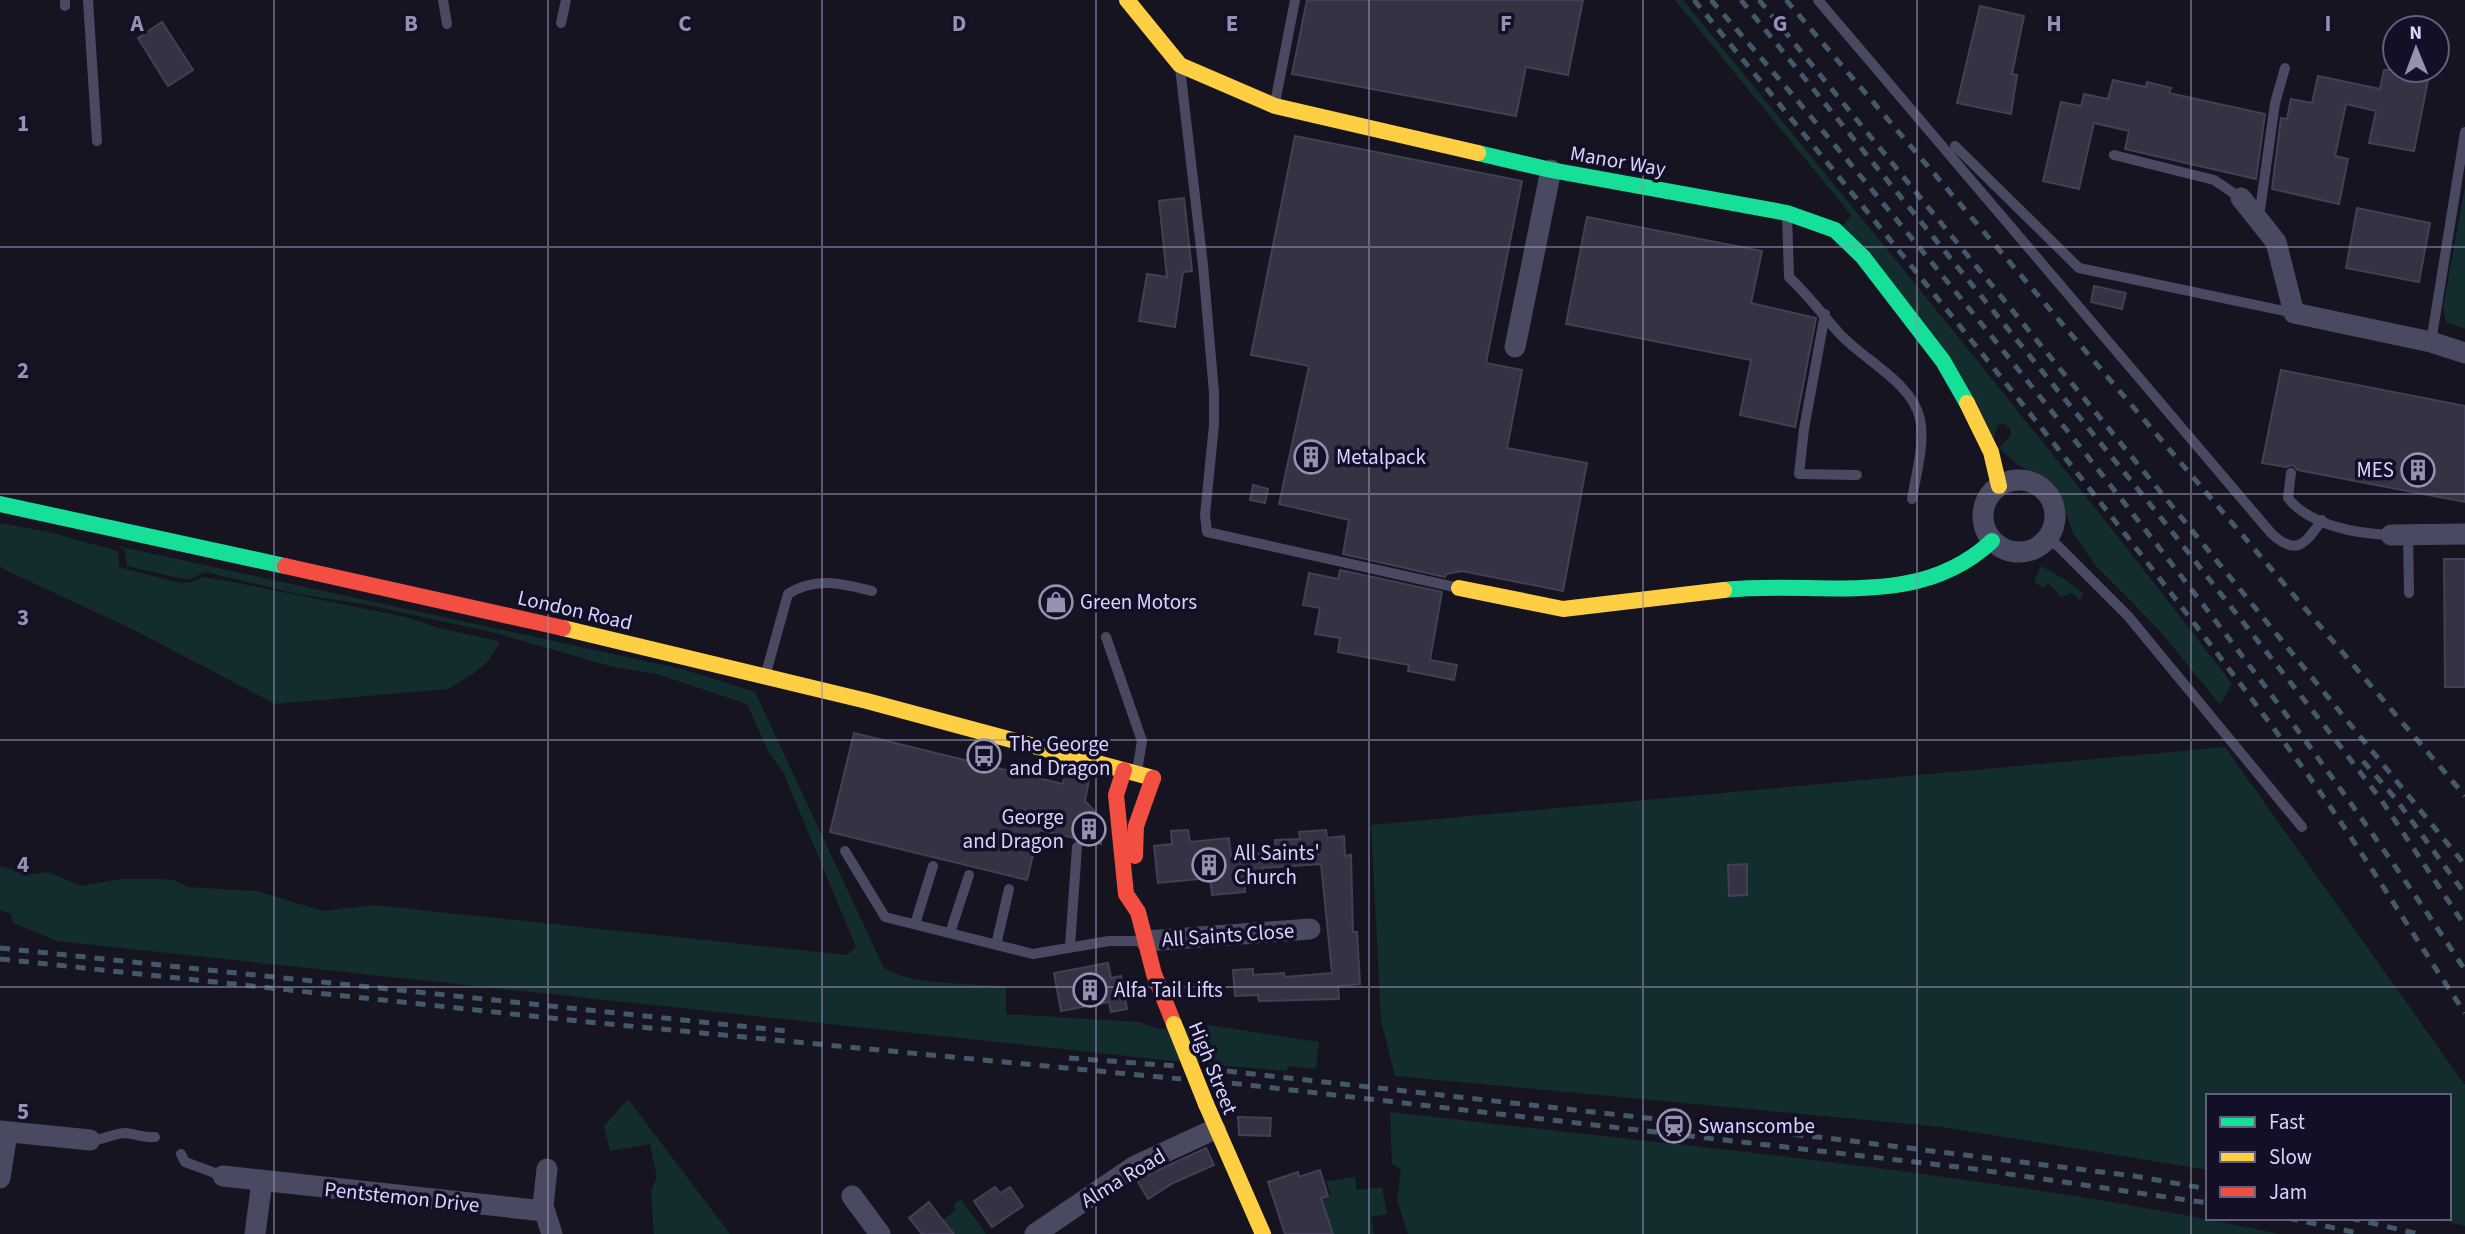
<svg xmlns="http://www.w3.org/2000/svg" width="2465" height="1234" font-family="'Source Sans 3',sans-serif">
	<rect width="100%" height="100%" fill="#161421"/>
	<!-- green -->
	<path fill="#132c2d" d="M1675,0H1683C1868,226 2054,451 2232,684L2220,705L2160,631L2095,565L2073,533L2057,489L2044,477L2018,465L1999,448L2011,435L2010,428L2003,423L1997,426L1994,438L1843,226L1851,215Z
		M2465,187V329L2446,322L2443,307Z
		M0,523L49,532L118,551L119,567L180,583L191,582L203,577L238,583L406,617L439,628L498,641L499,644L488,661L473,674L448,689L275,704L134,630L5,570L0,566Z
		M117,546L682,669L755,692L883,966C898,985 980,984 1006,986V1014L1139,1022L1159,1029L1202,1024L1319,1042L1316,1069L1288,1066L1287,1071L1202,1064L57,941L13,923L11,914L0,910V866L32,874L49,872L80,886L120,879H158L174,880L188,887L257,891L323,911L374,905L847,955L856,947L783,772L769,753L747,704L657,674L613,667L495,633L368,605L298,594L205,572L188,580L127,566L125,550Z
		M2041,566L2066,580L2084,594L2079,600L2072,593L2061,597L2049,583L2043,588L2034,582Z
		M2225,747L2465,1085V1226L2433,1218H2449V1096H2208V1170L1942,1127L1395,1076L1381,1020L1371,825Z
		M628,1099L730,1234H654L651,1191L657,1177L650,1144L610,1151L604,1126Z
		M1390,1112C1687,1147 1988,1172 2280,1234H1408L1397,1200L1401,1169L1392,1164Z
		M1355,1177L1357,1190L1382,1187L1387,1214L1371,1217L1374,1234H1333L1330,1225L1308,1202L1331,1195L1327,1183L1321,1182Z
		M961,1199L986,1234H946L951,1230L943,1220L956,1210L953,1205Z"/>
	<!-- building -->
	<path fill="#343243" stroke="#433f54" stroke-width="2" d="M1307,0H1583L1568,75L1526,67L1516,116L1292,74Z
		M1980,6L2024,16L2012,74L2017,75L2011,114L1957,103Z
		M162,22L193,70L168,86L138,38Z
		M2384,70H2430L2414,151L2369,143L2376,111L2346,104L2335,156L2348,159L2339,204L2272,189L2281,118L2287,119L2291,99L2312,103L2318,76L2380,89Z
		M2113,80L2146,87L2147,82L2171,88L2169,93L2265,114L2256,179L2125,149L2129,131L2094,123L2079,189L2043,181L2061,102L2081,106L2084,94L2108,99Z
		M1295,136L1522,181L1486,363L1522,370L1507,448L1587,463L1563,591L1462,571L1446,574L1445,577L1343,554L1349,520L1279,504L1309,366L1251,355Z
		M1184,198L1192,271L1183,272L1175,327L1139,321L1147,274L1167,277L1159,201Z
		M2357,208L2430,223L2419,282L2346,268Z
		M1587,217L1762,251L1751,303L1816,318L1795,427L1740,415L1751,360L1566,324Z
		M2094,286L2126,293L2122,309L2091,302Z
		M2281,370L2465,406V502L2298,470L2293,465L2286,467L2262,463Z
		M1253,485L1268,489L1265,503L1250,500Z
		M2444,559H2465V687H2445Z
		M1340,570L1442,592L1430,660L1457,665L1454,680L1408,671L1409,665L1338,652L1340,638L1315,634L1320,608L1303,605L1309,573L1338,579Z
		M854,733L1063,784L1065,773L1089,780L1085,801L1099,816L1101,844L1039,830L1027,880L830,832Z
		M1188,830L1190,842L1229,838L1231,856L1276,852L1275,840L1300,839L1299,832L1326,830L1327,838L1344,836L1345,856L1351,855L1353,932H1357L1360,984L1338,986L1339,999L1259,1001L1258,995L1235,996L1233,970L1253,969V975L1284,973L1285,977L1332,973L1321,864L1262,868L1263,874L1244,876L1245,892L1212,895L1210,878L1158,883L1154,846L1172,844L1171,831Z
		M1747,864V895L1729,896L1728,865Z
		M1108,963L1111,978L1121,976L1127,1009L1111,1012L1109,1002L1061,1011L1054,973Z
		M1238,1117L1271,1118L1270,1136L1239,1135Z
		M1206,1148L1214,1165L1173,1183L1148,1199L1137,1180Z
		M1320,1170L1328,1196L1321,1198L1333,1234H1285L1268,1182L1298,1172L1299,1177Z
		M995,1187L1000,1193L1010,1187L1023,1206L992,1227L974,1201Z
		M929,1202L940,1217L954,1234H922L909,1218Z"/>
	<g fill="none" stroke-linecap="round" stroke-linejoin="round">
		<!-- lane -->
		<path stroke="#4a4962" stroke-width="10" d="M65,0V6
			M88,0L97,141
			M443,0L447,24
			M1818,0L2271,533C2296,557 2305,544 2322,520
			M561,23L566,0
			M1180,68L1203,265L1214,393V425L1205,515L1207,532L1459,588
			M1275,103L1295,0
			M1955,146L2079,268L2294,313
			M2114,155L2214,180L2241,198
			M1787,215L1789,277C1808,295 1822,314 1839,333C1863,360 1912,382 1920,419C1925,444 1916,474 1912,499
			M2259,217L2275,103L2285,68
			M1825,314L1804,429L1799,474L1857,475
			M2431,342L2465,132
			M2291,473L2288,498C2310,526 2358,534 2391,535
			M2408,535L2409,593
			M2046,541L2057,545L2128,616L2302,827
			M1106,637L1142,741L1137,771
			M766,673L788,594C816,576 843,584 872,591
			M845,851L885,917L1033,954L1109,941H1143
			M915,924L933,866
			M950,933L969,875
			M996,945L1009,889
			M1070,946L1077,847
			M90,1140C103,1141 114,1133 125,1133C136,1134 144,1138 155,1137
			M181,1154L185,1162L223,1176"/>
		<!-- street -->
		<path stroke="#4a4962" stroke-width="21" d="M2241,198L2276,242L2294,313L2431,342L2465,353
			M1515,347L1551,170
			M1983 516a36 36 0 1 1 72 0a36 36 0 1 1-72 0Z
			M2391,535L2465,534
			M1146,941L1310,929
			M0,1131L90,1140
			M547,1169L543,1206L552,1234
			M223,1176L544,1211
			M0,1178L7,1133
			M852,1196L880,1234
			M255,1234L262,1181
			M1035,1234L1135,1166L1215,1129"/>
		<!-- fast -->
		<path stroke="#16e098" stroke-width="16" d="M1478,153L1551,170L1787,213L1835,230L1863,257L1943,361L1967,403
			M0,504L285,566
			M1724,590C1816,579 1916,612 1992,541"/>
		<!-- slow -->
		<path stroke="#ffcf43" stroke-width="16" d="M1127,0L1180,65L1275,106L1478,153
			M1967,403L1991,452L1999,486
			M1459,588L1563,609L1724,590
			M563,628L867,701L1153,778
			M1206,1104L1263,1234"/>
		<!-- jam -->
		<path stroke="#f24e42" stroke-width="16" d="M285,566L563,628
			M1124,770L1116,795L1126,894L1138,912L1154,974L1174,1024
			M1135,856L1136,826L1153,778"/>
		<!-- rail -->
		<path stroke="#43596b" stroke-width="5" stroke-dasharray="10 9" stroke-linecap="butt" d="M1694,0C1898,249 2103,498 2295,757C2356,840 2408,928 2465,1013
			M1711,0C1845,154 1973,312 2100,472C2228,635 2351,796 2465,970
			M1741,0L2158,514L2334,738L2382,801L2465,926
			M1759,0L2465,865
			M1786,0L2465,796
			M2363,761L2395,798L2465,894
			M0,948L787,1031
			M0,959L588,1022L1181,1079
			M1069,1058L1176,1066
			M1208,1069L1835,1139L2134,1176L2208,1189
			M1213,1081L1967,1168L2208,1203
			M2288,1218L2362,1234
			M2350,1218L2419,1234"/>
		<!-- slow-bridge -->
		<path stroke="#ffcf43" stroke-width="16" d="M1174,1024L1206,1104"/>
	</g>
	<!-- grid -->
	<path fill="none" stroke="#9591b1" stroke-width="2" stroke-opacity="0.55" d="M274,0V1234M548,0V1234M822,0V1234M1096,0V1234M1369,0V1234M1643,0V1234M1917,0V1234M2191,0V1234M0,247H2465M0,494H2465M0,740H2465M0,987H2465"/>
	<!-- icons -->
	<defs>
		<symbol id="building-ring" viewBox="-11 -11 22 22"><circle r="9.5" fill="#130f26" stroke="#9591b1" stroke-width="1.5"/><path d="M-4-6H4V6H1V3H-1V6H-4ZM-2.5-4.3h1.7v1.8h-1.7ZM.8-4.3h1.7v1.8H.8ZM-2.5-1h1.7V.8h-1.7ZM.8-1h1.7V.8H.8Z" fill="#9591b1"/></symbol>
		<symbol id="shop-ring" viewBox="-11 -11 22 22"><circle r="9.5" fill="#130f26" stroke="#9591b1" stroke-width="1.5"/><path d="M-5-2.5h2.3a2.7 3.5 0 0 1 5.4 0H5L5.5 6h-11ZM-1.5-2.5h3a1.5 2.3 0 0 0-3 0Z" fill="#9591b1"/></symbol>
		<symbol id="bus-ring" viewBox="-11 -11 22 22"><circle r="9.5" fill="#130f26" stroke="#9591b1" stroke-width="1.5"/><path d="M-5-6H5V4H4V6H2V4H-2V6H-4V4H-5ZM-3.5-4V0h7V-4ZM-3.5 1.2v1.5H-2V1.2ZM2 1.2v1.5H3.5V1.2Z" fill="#9591b1"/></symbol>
		<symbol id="station-ring" viewBox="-11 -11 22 22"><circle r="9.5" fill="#130f26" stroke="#9591b1" stroke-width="1.5"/><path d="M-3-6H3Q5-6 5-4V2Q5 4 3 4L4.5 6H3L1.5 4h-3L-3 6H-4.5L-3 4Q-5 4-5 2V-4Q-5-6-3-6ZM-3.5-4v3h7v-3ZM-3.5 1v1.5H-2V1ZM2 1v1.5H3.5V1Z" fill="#9591b1"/></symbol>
	</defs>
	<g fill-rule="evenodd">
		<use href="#building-ring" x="1292" y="438" width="38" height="38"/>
		<use href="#building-ring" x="2399" y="451" width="38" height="38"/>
		<use href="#shop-ring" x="1037" y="583" width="38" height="38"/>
		<use href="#bus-ring" x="965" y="737" width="38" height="38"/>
		<use href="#building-ring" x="1070" y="810" width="38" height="38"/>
		<use href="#building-ring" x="1190" y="846" width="38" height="38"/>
		<use href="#building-ring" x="1071" y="971" width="38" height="38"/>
		<use href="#station-ring" x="1655" y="1107" width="38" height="38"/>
	</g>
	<g text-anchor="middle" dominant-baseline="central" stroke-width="7" stroke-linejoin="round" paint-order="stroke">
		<!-- street labels -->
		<g font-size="21" fill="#d9d4ff" stroke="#130f26">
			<text transform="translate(1618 161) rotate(10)">Manor Way</text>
			<text transform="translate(575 610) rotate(13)">London Road</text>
			<text transform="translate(1228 935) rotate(-4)">All Saints Close</text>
			<text transform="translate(1213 1068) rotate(68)">High Street</text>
			<text transform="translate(1123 1178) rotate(-31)">Alma Road</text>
			<text transform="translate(402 1197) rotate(6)">Pentstemon Drive</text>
		</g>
		<!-- poi labels -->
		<g font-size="21" fill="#d9d4ff" stroke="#130f26" text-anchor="start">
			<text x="1336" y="457">Metalpack</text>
			<text x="2394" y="470" text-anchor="end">MES</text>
			<text x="1080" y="602">Green Motors</text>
			<text x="1009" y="744">The George<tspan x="1009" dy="24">and Dragon</tspan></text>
			<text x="1064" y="817" text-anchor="end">George<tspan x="1064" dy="24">and Dragon</tspan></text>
			<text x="1234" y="853">All Saints'<tspan x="1234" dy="24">Church</tspan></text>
			<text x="1114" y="990">Alfa Tail Lifts</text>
			<text x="1698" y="1126">Swanscombe</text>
		</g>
	</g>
	<g font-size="23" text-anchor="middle" font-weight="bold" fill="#9591b1" stroke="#130f26" stroke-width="7" stroke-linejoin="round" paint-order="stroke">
		<text x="137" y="31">A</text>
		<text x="411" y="31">B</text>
		<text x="685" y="31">C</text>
		<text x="959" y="31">D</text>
		<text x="1232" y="31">E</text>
		<text x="1506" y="31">F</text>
		<text x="1780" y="31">G</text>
		<text x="2054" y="31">H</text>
		<text x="2328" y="31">I</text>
		<text x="23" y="131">1</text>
		<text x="23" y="378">2</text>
		<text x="23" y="625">3</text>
		<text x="23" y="872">4</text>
		<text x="23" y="1119">5</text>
	</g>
	<!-- legend -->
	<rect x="2206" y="1094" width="245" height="126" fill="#130f26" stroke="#625e7d" stroke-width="2"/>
	<rect x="2220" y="1117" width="35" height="10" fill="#16e098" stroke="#625e7d" stroke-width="2"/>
	<text x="2269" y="1129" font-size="21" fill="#d9d4ff">Fast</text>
	<rect x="2220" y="1152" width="35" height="10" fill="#ffcf43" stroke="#625e7d" stroke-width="2"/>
	<text x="2269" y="1164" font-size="21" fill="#d9d4ff">Slow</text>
	<rect x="2220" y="1187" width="35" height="10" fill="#f24e42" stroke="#625e7d" stroke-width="2"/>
	<text x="2269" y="1199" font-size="21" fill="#d9d4ff">Jam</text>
	<!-- north arrow -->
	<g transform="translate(2416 49) rotate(359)"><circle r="33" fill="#130f26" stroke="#625e7d" stroke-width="2"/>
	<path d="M0-5L12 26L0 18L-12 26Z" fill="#9591b1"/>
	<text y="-10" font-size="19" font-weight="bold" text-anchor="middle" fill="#d9d4ff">N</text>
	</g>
</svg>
